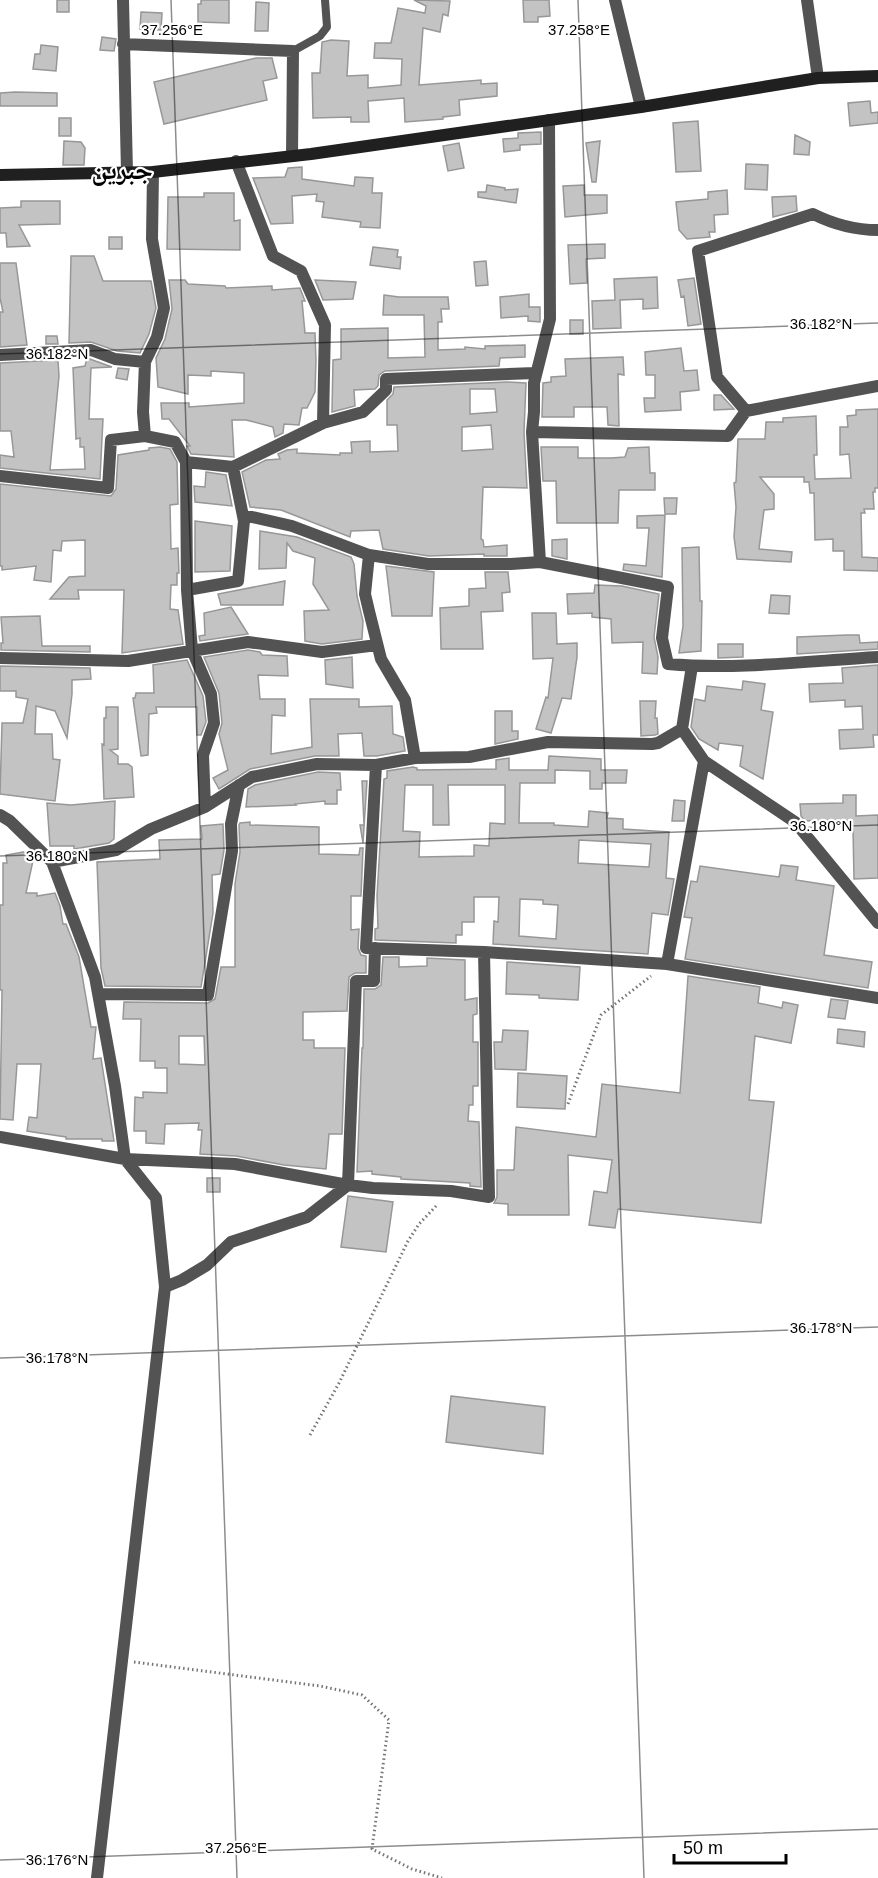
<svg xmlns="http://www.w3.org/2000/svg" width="878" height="1878" font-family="Helvetica,'Noto Naskh Arabic',sans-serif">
	<rect width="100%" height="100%" fill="#fff"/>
	<!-- building -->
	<path fill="#c3c3c3" stroke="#979797" stroke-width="1.5" fill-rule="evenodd" d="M57,0H69V12H57Z
		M201,0H229V23L198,22V4H201Z
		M414,0L450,1L448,16L443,14L440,32L423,28L419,85L481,80V84L497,83V96L459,100L460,115L443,117V119L405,122L404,98L368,101L369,122H351V117L313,118L312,73H320L322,42L331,40L349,41L347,76L368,75V88L401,85L402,59L374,58L375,43H391L398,8L425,13L426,6Z
		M523,0H549L550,16L538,17V22H524Z
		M256,2L269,3L268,31H255Z
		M141,12L162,13L161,30L140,29Z
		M102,37L116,39L114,51L100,50Z
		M41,45L58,47L56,71L33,69L35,54H40Z
		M256,58H272L277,78L263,81L267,100L164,124L154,82Z
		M15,92L57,93V106H0V93Z
		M870,101L871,113L878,112V123L850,126L848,103Z
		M59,118H71V136H59Z
		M698,121L701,171L676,172L673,123Z
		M541,132V144L520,145V150L504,152L503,139L518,138V133Z
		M795,135L810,142L809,155L794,154Z
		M64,141L81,142L85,148L84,165H63Z
		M600,141L596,182H592L586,143Z
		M459,143L464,168L448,171L443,146Z
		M746,164L768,165L767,190L745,189Z
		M302,167V179L354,186L355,177L373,178L372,193H382L380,228L360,227L361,222L322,217L324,202L316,201L317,194L292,196L293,223L271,224L253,178L285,177L288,168Z
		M487,185L505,188V190L518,189L516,203L478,197V192H486Z
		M584,185V195H607V213L565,217L563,186Z
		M727,190L728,214L714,215L715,232H709L710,237L687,239L679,230L676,202L708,199V192Z
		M204,193H234V221L240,220V250L167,249L168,197H204Z
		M796,196L797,211L773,217L772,197Z
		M21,201H60V224L19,225L30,246L7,247L6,233H0V208L21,207Z
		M109,237H122V249H109Z
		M605,244V258L586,259L587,283L570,284L568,245Z
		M373,247L398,250L397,257H401L400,269L370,265Z
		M71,256H94L103,281H151L156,308L149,334L140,353L117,351L91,342L69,343Z
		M486,261L488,285L476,286L474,262Z
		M0,263H16L27,345L0,347V312H3L0,298Z
		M657,277L658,308L643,309V299L620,300L621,328L593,329L592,301L615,300L614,279Z
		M694,278L701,324L688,326L684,296L681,297L678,280Z
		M169,280H185L188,284L225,286L226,288L272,286V290L300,288L305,301H302L305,333H315L316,360L315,392L307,408H302L299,425L284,424L283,433L275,437L273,427L246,420H232L234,457L191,454L187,446H190L169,419H162L161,403H189V407L244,403V373L211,371V376L188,375V394L158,387L156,358L165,339L172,309Z
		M315,280L356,282L353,299L323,300Z
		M529,294V307H540V322L528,321V316L501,318L500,297Z
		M384,295L399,297H448L449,309H441L442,322H438V350L465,349V347L485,349V346L525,345V357L500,358L499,366L385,371L379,375L378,386L375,389L354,390L355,406L332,412L333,360L341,359V329L388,328V358L425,357L424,315H383Z
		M570,320H583V334H570Z
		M46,336H57L58,344H46Z
		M681,348L684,371L697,370L699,390L680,392L681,410L645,412L644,398H655V375H646L645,352Z
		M623,357L624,375L618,374L619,426L608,425L607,407H574V417H542L543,383L551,382V377L566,376L565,359Z
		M87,358L112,367L91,368L89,419H103L100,479L0,468V455L14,457L11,431H0V363L58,360L59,376L50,470L85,469L84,447H80V438L76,439L73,368L85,366Z
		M118,368L129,369L127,380L116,378Z
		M508,382L526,383L524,432L527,488L483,487L481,539L483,540L484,547L507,545V556H484V554L429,556L383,549L379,530L351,531L350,537L281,510L250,507L242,472L266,460L280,459L278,454L287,450L297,449V453L340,455V453H352L351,442L370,441V452L398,451L397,425H387V400L393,394L394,387ZM470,389H495L497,412L470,414ZM491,425L493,449L462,451V427Z
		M714,395H721L734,409L714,410Z
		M878,409V488H875V492H873L874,509H864L865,513H861L862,557L878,558V571L844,570V551H833V539L815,540L814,493H810L809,482H804V477H760L774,494V509L764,510L759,549L792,552L791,562L737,559L734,537L736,507L734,483L736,482L738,439H765L766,422H783V418L816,416L817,455H814L815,479L851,478L849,454L840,455V427H848L847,416L856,415V410Z
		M160,447L170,449L177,462L178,504L170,505L171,549L178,548L179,573H177V585H171L170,609L178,610L183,644L122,653L124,590H78L79,599H50L69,577L85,576V540L62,541L61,551L53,550L51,582L34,580L36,566L2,570V566H0V484L111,496L116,489L118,455L149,450V448Z
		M541,447H578V458H611L625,457L628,448L649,447L650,473H655V490H619L618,523H557L556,481H543Z
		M206,472L226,475L232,506L195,502L194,486L205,487Z
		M664,498H677L676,514H665Z
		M665,515L662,577L623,570L624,564L646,566L649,528H637V516Z
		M195,521L232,526L230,571L195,572Z
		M260,531L297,537L351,557L354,564L357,596L363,621L362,639L322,644L305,641L304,611L329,610L313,584L315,558L293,551L287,543L286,568L259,569Z
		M567,539V559L552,556V540Z
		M699,547L700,601H702L701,651L679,653L683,626L682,548Z
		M386,566L434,572L432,616H392Z
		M485,572H508L510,592L502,593L503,611L481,612L483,649H441L440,608L469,606V589L486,588Z
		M285,581L283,605H221L218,594Z
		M595,585L622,586L659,594L654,637L658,657L657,674L642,673L643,642L612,643L611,619L592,617V613L568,614L567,594L594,593Z
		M771,595L790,596L789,614L769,613Z
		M231,607L248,634L200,641L199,636L205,635L204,613Z
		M532,613H556L557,644L577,643V657L571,699L562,698L551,733L536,729L546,697L548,698L553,658L533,659Z
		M40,616L42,646H90V652L1,650V643H3L1,617Z
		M847,635H859L860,643L878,642V649L797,654V637Z
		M718,644H743V657L718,658Z
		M248,650L260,652L262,655L287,656L288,676L258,675L260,699H285V716L272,715L271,754L312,747L310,699H359V707L392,706L393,734L403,737L405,751L377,756H364L362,733L338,734L339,756H315L250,769L219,789L213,778L228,770L219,734L222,723L219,693L204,657Z
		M352,657L353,688L326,684L325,660Z
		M187,660L203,696L206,722L201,735H197V707H156L157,713L149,714L148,755L141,756L133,698H135L136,693H154L153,665Z
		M878,665V735H873L874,747L840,749L839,730L863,729L862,706L845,707V700L810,702L809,684L843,683L842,668Z
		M0,666L90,668L91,679L72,680V694L67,738L55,711L36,706L35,734H52L53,759L60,760L55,801L0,794L2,723H23L28,699L16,697V691H0Z
		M743,681L765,684L761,710L773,712L763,779L740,766L743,746L719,743L718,750L699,739L691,727L695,699L705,701L707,686L742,690Z
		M640,701H656L655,718H657L658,734L655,735L641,736Z
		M106,707H118V749L110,750L118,756V764H128L132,767L134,797L104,799L102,744L104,745V718H106Z
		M495,711H512V731H518V739L495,744Z
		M549,756L601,759V770H627L626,783H602V789H590V771L555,770V783H520L519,823H554V825L588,827L589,811L608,813L607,818L623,819V829L669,832L666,878L674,879L668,915L652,913L648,954L493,944L494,921L498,922L499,897H474V922H462V935H456V943L375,940V929L378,928L377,896L384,779L387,778V771L413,767L417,768V770L496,769V760L509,758V770H548ZM405,785H433V825H449L448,785H505V824L490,823L489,846L474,845V856L419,857L420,832L403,831ZM579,840L651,844L649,867L578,863ZM520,899L543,900V904L558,905L556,939L519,936Z
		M318,772L340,773L341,790H337V804H325V801L295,804L296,805L246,807L248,789L255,785Z
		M362,781H367L363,843L360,825H364Z
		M843,795H856V816L878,815V878L854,879L853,829L845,830V820L805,821L801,816L800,804L843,803Z
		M674,800L685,801L684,821H672Z
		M115,801L114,839L109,843L74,849V846H50L47,803L71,805Z
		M250,822V825L319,827V854L359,855L360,848H363L361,896H351V930L359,929L358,948L361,955L366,956V973H355L349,977L347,1011L303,1012V1040H314V1048H345L342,1134H329L326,1169L284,1165L236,1156L200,1154L202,1130H198L199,1123L165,1124L164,1144L146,1143V1131H134L135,1097L143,1098V1092L167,1093V1068H155V1061H140L141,1019H123L124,1002L208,1003L215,999L221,967H235V884L240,852L239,825L240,823ZM179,1036H204L205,1065L179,1064Z
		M223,824L224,850L220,874L212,875L213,913L201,987L105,986L101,968L97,862L160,859L159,840L202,839L201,826Z
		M23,852L34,856L26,893H37V896L55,893L60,906L63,924H66L79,957L91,1027H96L93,1059L101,1058L114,1141H102V1139H66V1137L27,1131L29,1117L37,1118L41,1064H17L13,1120L0,1119L2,990H0V905H3V863H7L6,855Z
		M781,865L798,867L796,880L834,886L824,955L872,962L868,988L685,959L692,918L684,917L691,881L697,882L700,866L779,877Z
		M383,957H399V967L427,966V958L465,960V1000L477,998V1014L473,1015V1042H478V1086H473V1105H469L468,1121L479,1122L481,1187L470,1186V1183L401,1179V1177L372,1174V1171L357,1172L362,1048H363L364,989H375L381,985Z
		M507,962L580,967L578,1000L539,998V995L506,994Z
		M688,976L760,987L758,1003L782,1008L783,1002L798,1005L791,1043L755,1036L749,1100L774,1102L761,1223L618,1209L615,1228L589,1225L594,1191L607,1193L612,1160L568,1155L569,1215H508V1204L494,1203L497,1197V1170H514L516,1127L596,1137L602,1084L680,1093Z
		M831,999L848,1001L845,1019L828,1017Z
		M838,1029L865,1032L864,1047L837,1043Z
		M503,1030L528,1031L526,1070L495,1069L494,1042H502Z
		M518,1073L567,1076L565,1109L517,1107Z
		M207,1178H220V1192H207Z
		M348,1196L393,1202L386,1252L341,1247Z
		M451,1396L545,1407L543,1454L446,1442Z"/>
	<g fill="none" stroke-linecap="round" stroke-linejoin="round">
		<!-- path -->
		<path stroke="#757575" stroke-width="3" stroke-dasharray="1.5 3" stroke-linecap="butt" d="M568,1104L601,1015L651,976
			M310,1435L339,1383L408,1241L419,1224L438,1204
			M134,1662L320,1686L362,1695L389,1720L372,1849L412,1869L442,1878"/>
		<!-- service -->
		<path stroke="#535353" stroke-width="8" d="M293,51L320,36L327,27L325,0"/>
		<!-- minor -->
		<path stroke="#535353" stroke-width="12" d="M123,0L127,172
			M615,0L641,107
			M807,0L818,78
			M123,44L293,51L292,156
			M153,172L152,239L164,308L157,337L145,362L143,412L145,436L175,442L186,462L187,590L192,650L211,694L214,723L203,755L205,807
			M0,355L91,350L115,359L145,362
			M746,411L717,377L698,251L813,214C833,224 855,230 878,230
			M323,423L363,412L386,390V379L535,373
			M532,432L728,436L746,411L878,386
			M186,462L233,467L244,521L238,581L187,590
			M233,467L323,423L325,325L301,271L273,256L236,161
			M0,476L108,488L111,440L145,436
			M243,515L292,526L369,555L428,564H511L540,562L668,587L662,638L668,664C738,670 808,661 878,657
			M369,555L365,594L369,611L381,659L405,700L415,758
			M540,562L532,432L534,412V383L550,319L549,120
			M0,658L128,661L248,642L322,652L377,645
			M704,761L795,822L878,923
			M376,765L366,948L484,952L667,964L878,998
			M0,815L10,821L52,862L95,977L115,1086L125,1159L156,1198L165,1287L97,1878
			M52,862L116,850L151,829L205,807L252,777L317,764L376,765L415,758L469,757L548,742L652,744L658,743L682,729
			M667,964L704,761L682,729L692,666
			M99,994L208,995L232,851L231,824L239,785
			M0,1137L125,1159L235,1164L348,1185L373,1188L451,1191L489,1197L484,952
			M165,1287L182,1280L207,1265L231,1242L307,1217L348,1185L356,981H374L375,948"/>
		<!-- secondary -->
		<path stroke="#202020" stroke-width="12" d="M0,175L153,172L311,154L641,107L818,78L878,76"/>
	</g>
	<!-- ticks -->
	<path fill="none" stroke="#000" stroke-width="1.5" stroke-opacity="0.45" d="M171,0L237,1878M578,0L644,1878M0,354L878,323M0,856L878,825M0,1358L878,1327M0,1860L878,1829"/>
	<g text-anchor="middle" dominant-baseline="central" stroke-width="4.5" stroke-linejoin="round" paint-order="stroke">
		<!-- district labels -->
		<g font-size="27" font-weight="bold" fill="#000" stroke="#fff">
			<text x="122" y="170">جبرين</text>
		</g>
	</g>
	<g font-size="15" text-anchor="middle" fill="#000" stroke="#fff" stroke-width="4.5" stroke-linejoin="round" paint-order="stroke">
		<text x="172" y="35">37.256°E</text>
		<text x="579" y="35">37.258°E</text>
		<text x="821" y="329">36.182°N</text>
		<text x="57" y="359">36.182°N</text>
		<text x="821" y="831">36.180°N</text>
		<text x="57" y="861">36.180°N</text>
		<text x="821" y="1333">36.178°N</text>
		<text x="57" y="1363">36.178°N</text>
		<text x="236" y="1853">37.256°E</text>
		<text x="57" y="1865">36.176°N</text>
	</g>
	<!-- scale -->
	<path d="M674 1854v9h112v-9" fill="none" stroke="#000000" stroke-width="3"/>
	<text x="683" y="1854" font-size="18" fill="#000000" stroke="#ffffff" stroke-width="4.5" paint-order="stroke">50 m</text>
</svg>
